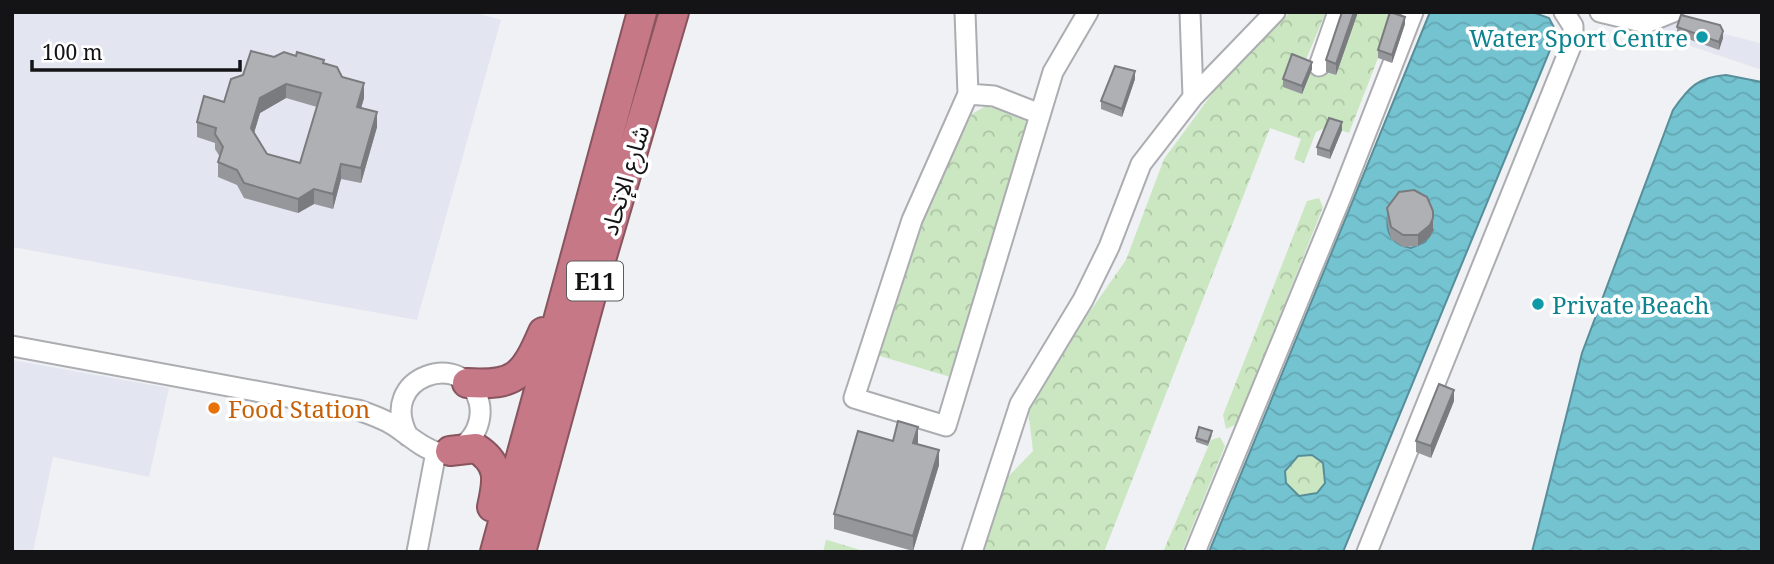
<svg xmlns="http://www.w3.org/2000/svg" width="1774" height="564" font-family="'Noto Serif','Noto Sans Arabic',serif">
	<defs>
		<pattern id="forest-crowns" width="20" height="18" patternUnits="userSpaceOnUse" patternTransform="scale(1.75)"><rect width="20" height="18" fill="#cae7c1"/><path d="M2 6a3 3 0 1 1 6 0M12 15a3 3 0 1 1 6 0" fill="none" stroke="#adc5a5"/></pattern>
		<pattern id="water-waves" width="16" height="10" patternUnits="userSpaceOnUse" patternTransform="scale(1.75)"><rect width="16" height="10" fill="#74c3d1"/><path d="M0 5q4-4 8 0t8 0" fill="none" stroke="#64a7b3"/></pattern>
	</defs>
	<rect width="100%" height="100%" fill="#eff1f5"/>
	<!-- built -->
	<path fill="#e3e6f1" d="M12,12H473L501,20L417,320L12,247Z
		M1590,12H1660L1674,21L1760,43L1762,70Z
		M12,360L169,388L149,477L53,457L33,552H12Z"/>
	<!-- forest -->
	<path fill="url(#forest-crowns)" d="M1290,12H1326L1304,64L1312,69L1336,75L1358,12H1391L1378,58L1349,133L1329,126L1316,132L1304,163L1294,159L1301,139L1270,128L1104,552H979L999,486L1033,451L1027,401L1126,260L1164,159L1226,75Z
		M986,106L1024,117L1031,138L957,379L870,353L922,212L972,114Z
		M1319,198L1323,207L1237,424L1226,429L1223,415L1307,201Z
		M1220,437L1225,446L1182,552H1163L1211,440Z
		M1284 475a21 21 0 1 1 42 0a21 21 0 1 1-42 0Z
		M826,540H827L867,552H823Z"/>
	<!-- water -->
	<path fill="url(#water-waves)" stroke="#578e99" stroke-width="2" fill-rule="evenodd" d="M1430,12H1532L1549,18L1557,33L1343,552H1209ZM1388,215L1433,230L1425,242L1411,248C1392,245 1385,233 1388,215ZM1312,455L1323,463L1325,483L1317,493L1299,496L1286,483L1285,471L1298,456Z
		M1726,75L1762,82V552H1532L1582,353L1673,110C1689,87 1698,77 1726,75Z"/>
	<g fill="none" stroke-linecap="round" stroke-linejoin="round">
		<defs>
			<path id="minor" d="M965,12L968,94L912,220L854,398L946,426L1053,72L1088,12
				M1190,12L1193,97L1275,12
				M1600,12L1646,23L1673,12
				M1319,66L1338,12
				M968,94L994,96L1040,114
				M12,346L358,410C370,414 382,418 393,425C417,440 443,472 471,438C479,428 482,414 479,402C465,348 376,376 408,436
				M417,552L436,452
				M972,552L1020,404L1083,300L1109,247L1141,164L1193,97
				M1195,552L1341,197L1413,12
				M1367,552L1573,41V26L1564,12"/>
			<path id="highway" d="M467,383C516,386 524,376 543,332
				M450,451L476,448C501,464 498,480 492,507
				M495,552L642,12
				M521,552L600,263L674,12"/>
		</defs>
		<!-- minor casing -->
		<use href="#minor" stroke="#acadb1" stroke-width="23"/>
		<!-- highway casing -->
		<use href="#highway" stroke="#88555f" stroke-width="32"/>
		<!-- minor -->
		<use href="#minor" stroke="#fff" stroke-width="19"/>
		<!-- highway -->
		<use href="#highway" stroke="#c67887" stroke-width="28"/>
	</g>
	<!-- wall -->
	<path fill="#96979b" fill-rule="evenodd" d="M1342,12H1358L1336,75L1326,72V60Z
		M1405,24L1392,63L1378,58V50Z
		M1677,27L1723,38L1719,50L1677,35Z
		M274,57L324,64L342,77L364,98L361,108L377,127L361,183L341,179L333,209L314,204L298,213L244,198L237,185L218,177V162L220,157L215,149V143L197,137V122L224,102L243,75ZM286,98L317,107L300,163L267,154L254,133L260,113Z
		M1312,69L1302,94L1283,87V79Z
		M1135,79L1122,117L1101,109V101Z
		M1342,130L1330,159L1317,155V147Z
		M1387,208L1433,222V230L1430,237L1418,246L1403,247L1391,239L1387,220Z
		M1454,401L1431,458L1416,452V441Z
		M1212,435L1208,446L1196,442V438Z
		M893,441L918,442L917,444L939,465L913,551L834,529V514Z"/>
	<!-- shaded-wall -->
	<path fill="#7a7b7e" d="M1354,12H1358L1336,75V64Z
		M1405,17V24L1392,63V55Z
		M1723,31V38L1719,50V42Z
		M1312,62V69L1302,94V86Z
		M1135,71V79L1122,117V109Z
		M364,83V98L357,122V107Z
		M286,84V98L260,113L251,143V128L260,98Z
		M377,112V127L361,183V168Z
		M1342,122V130L1330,159V151Z
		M341,164V179L333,209V194Z
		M314,189V204L298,213V199Z
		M1433,211V230L1430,237L1418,246V235Z
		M1454,390V401L1431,458V446Z
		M918,427V442L913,458V443Z
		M939,450V465L913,551V536Z"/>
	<!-- building -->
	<path fill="#afb0b4" stroke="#7a7b7e" stroke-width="2" fill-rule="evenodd" d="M1342,12H1354L1336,64L1326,60Z
		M1390,12L1405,17L1392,55L1378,50Z
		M1681,15L1720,25L1723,31L1719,42L1677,27Z
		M251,51L274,57L284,52L296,56L297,52L324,60L323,63L337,67L342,77L364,83L357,107L377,112L361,168L341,164L333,194L314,189L298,199L244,183L237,170L218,162L223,147L215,134L216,128L197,122L204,96L224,102L231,79L243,75ZM286,84L321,93L300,163L267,154L251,128L260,98Z
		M1292,54L1312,62L1302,86L1283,79Z
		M1115,66L1135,71L1122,109L1101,101Z
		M1329,118L1342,122L1330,151L1317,147Z
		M1414,190L1427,197L1433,211V218L1430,225L1418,235H1403L1391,227L1387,208L1399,192Z
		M1439,384L1454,390L1431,446L1416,441Z
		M898,421L918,427L913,443L939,450L913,536L834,514L858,431L893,441Z
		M1199,427L1212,431L1208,442L1196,438Z"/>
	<!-- markers -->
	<g fill="#0f9aa8" stroke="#fff" stroke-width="2.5">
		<circle cx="1702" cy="37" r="7"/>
		<circle cx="1538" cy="304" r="7"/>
	</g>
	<circle fill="#e8710a" stroke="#fff" stroke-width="2.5" cx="214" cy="408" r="7"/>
	<g text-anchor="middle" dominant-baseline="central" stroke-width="7" stroke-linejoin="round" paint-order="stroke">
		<!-- shield labels -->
		<rect fill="#fff" stroke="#5a5a5c" stroke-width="2" x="567" y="261.5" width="56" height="39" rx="5"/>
		<g font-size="23" font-weight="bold" fill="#141416">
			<text x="595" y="281">E11</text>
		</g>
		<!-- culture labels -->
		<g font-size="24" fill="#0d838f" stroke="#fff" text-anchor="end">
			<text x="1688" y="37">Water Sport Centre</text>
			<text x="1552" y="304" text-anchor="start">Private Beach</text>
		</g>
		<!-- street labels -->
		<g font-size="24" fill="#141416" stroke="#fff">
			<text transform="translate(624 180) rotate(-73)">شارع الإتحاد</text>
		</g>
		<!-- food labels -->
		<g font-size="24" fill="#c56008" stroke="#fff" text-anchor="start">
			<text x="228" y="408">Food Station</text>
		</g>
	</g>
	<!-- border -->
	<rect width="1774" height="564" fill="none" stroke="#141416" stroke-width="28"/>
	<!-- scale -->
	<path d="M32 60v10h208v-10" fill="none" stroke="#141416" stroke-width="3.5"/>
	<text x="42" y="60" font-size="21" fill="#141416" stroke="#ffffff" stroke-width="5" paint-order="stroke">100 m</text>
</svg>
